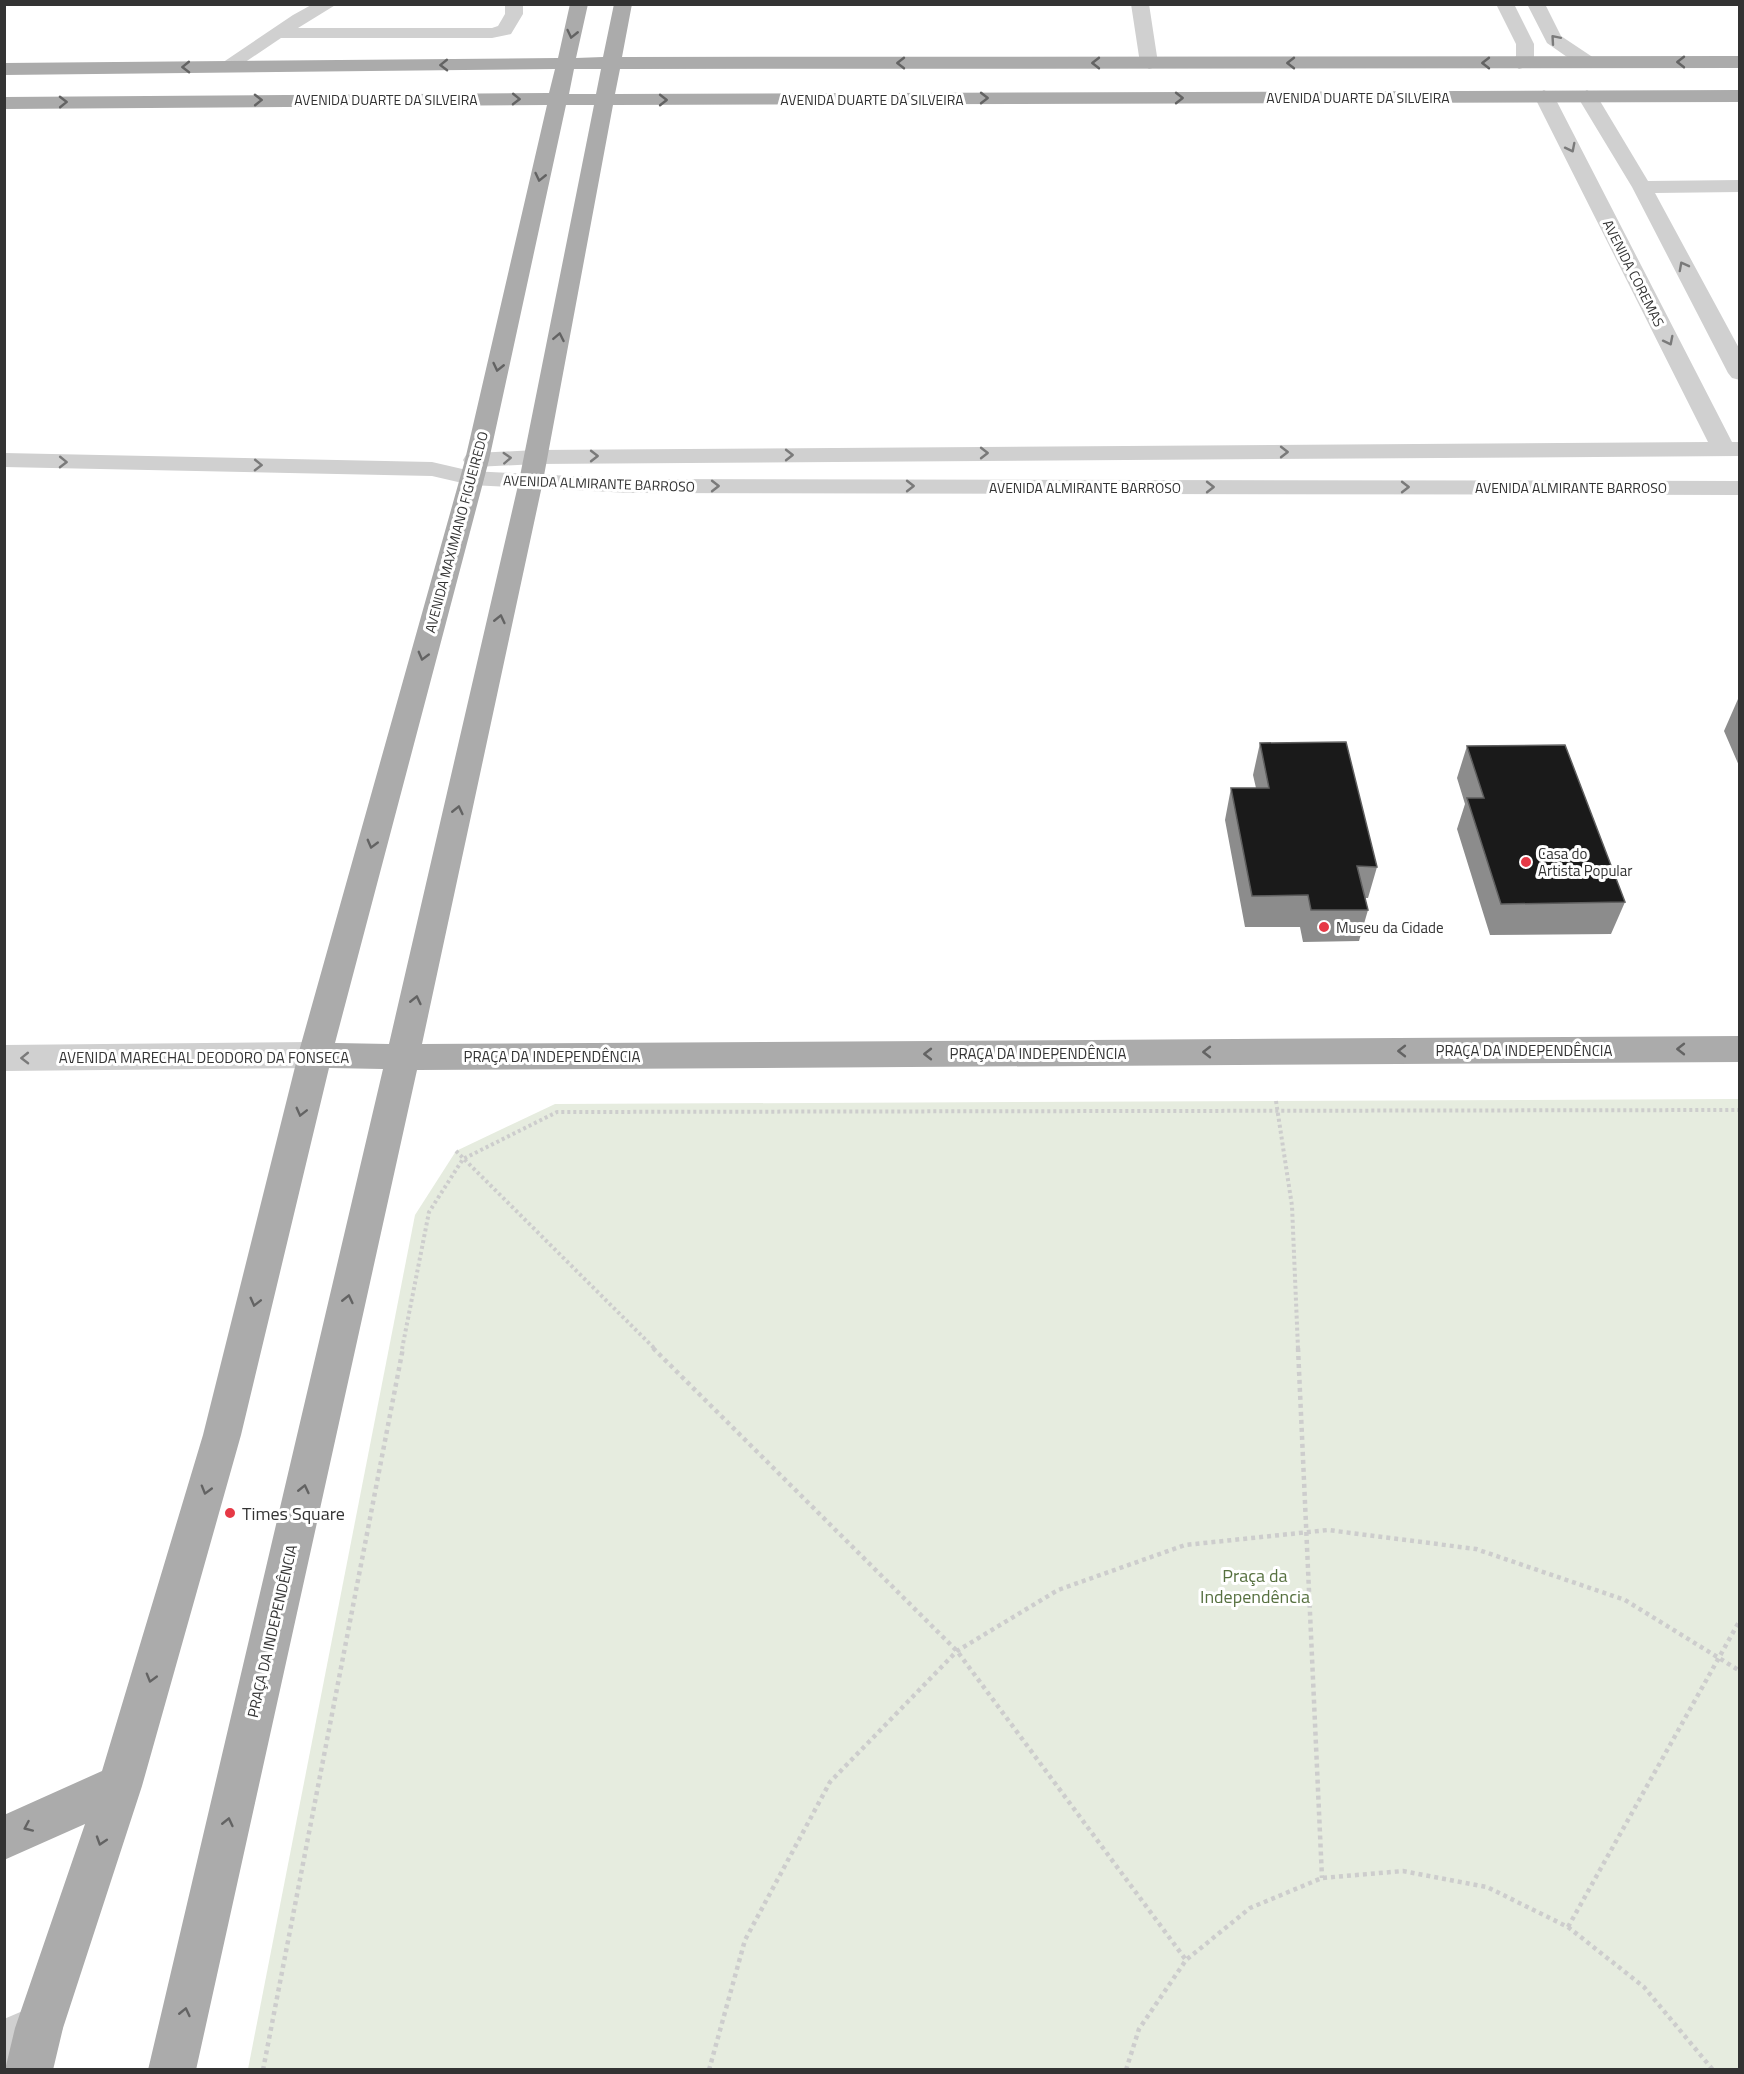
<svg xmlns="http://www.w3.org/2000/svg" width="1744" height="2074" font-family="'Titillium Web',sans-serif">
	<rect width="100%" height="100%" fill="#fff"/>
	<!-- green -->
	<path fill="#e6ecdf" d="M1739,1099V2069H248L415,1215L456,1151L555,1104Z"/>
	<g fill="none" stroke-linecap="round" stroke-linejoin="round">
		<!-- path-far1 -->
		<path stroke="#cdcdcd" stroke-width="4" stroke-dasharray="3 3" stroke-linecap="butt" d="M1276,1101L1292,1206L1298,1349
			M456,1151L655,1349
			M402,1349L429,1212L463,1159L557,1112L1740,1110"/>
		<!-- path -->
		<path stroke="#cdcdcd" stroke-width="4.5" stroke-dasharray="4 4" stroke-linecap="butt" d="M653,1348L957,1651L1186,1960
			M1298,1348L1322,1878
			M1568,1927L1740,1620
			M263,2070L403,1348
			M709,2070L745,1940L830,1782L957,1651L1058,1590L1185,1545L1328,1530L1476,1549L1625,1600L1740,1671
			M1126,2070L1139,2029L1186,1960L1250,1908L1322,1878L1403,1871L1487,1887L1568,1927L1644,1987L1713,2070"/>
		<!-- minor -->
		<path fill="#d0d0d0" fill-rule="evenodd" d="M313,4H337L298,28H492L498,26L505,14V4H523V14L511,34L492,38H281L232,71H218L216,67L293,15Z
			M1131,4H1149L1158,63L1156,67L1149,69L1140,63Z
			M1496,4H1514L1534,44V58L1526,67L1519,69L1510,63L1516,56V44Z
			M1527,4H1545L1561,36L1594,58L1596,62L1594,66H1580L1547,43Z
			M1544,90L1554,96L1732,442H1740V456L536,464L475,467L466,465L463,460L466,455L475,453L536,450L1708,442L1534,96Z
			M1587,90L1597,96L1648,181L1740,180V192L1655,193L1740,350V380L1732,378L1728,373L1632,187L1577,96Z
			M4,453L432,462L471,471L630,479L1740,481V495L630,493L471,485L432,476L4,467Z
			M315,1042L327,1046L332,1055L327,1064L315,1068L4,1071V1045Z
			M39,2004L56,2011L63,2028L56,2045L4,2068V2019Z"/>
		<!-- major -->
		<path fill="#ababab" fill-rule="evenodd" d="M570,4H588L576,58L603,57L614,4H632L622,57L1740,56V68L620,69L615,94L1740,90V102L613,105L543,481L422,1044L1740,1036V1062L417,1070L196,2070H148L383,1069L329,1068L241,1435L142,1786L63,2028L53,2070H5L15,2028L85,1824L4,1860V1815L102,1771L203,1435L298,1055L465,460L547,105L4,109V97L549,93L555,69L4,75V63L558,58ZM574,69H601L596,94H569ZM566,105H594L519,481L389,1044L335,1043L489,460Z"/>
	</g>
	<!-- wall -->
	<path fill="#8c8c8c" d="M1738,699H1740V768L1724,731Z
		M1260,743L1377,867L1368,898H1365L1368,910L1359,941L1303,942L1300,927H1245L1225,820L1231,788H1256L1253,775Z
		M1467,746L1625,902L1611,934L1490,935L1457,829L1465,804L1457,778Z"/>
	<!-- building -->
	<path fill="#1a1a1a" stroke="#5f5f5f" stroke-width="1.5" d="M1346,742L1377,867L1357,866L1368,910H1311L1308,895L1252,896L1231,788H1269L1260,743Z
		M1565,745L1625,902L1501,904L1467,798H1484L1467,746Z"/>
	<!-- one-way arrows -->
	<defs><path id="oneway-chevron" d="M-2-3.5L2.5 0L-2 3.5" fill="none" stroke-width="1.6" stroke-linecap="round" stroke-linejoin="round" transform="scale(1.5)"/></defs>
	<g stroke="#636363">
		<use href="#oneway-chevron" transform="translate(572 34) rotate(103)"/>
		<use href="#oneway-chevron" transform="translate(1681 62) rotate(-180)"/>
		<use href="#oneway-chevron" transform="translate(901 63) rotate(180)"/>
		<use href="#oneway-chevron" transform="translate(1096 63) rotate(180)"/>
		<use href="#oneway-chevron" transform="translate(1291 63) rotate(180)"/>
		<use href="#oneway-chevron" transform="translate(1486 63) rotate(180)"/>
		<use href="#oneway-chevron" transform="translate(444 65) rotate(179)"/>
		<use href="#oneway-chevron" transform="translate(186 67) rotate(179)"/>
		<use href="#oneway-chevron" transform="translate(984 98)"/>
		<use href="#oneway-chevron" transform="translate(1179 98)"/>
		<use href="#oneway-chevron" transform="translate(516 99) rotate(1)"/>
		<use href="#oneway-chevron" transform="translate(258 100) rotate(-1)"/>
		<use href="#oneway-chevron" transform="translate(663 100)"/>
		<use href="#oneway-chevron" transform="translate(63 102) rotate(-1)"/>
		<use href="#oneway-chevron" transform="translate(540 177) rotate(103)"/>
		<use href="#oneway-chevron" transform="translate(559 337) rotate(-79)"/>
		<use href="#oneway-chevron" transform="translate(498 367) rotate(103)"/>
		<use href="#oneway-chevron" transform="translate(500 619) rotate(-77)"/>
		<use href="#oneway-chevron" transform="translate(423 656) rotate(105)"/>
		<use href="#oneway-chevron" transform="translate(458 810) rotate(-77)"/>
		<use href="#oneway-chevron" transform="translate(372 844) rotate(105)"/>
		<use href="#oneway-chevron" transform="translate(416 1000) rotate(-77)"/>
		<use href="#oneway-chevron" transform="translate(1681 1049) rotate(180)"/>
		<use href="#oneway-chevron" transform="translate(1402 1051) rotate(180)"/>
		<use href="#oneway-chevron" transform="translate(1207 1052) rotate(180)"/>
		<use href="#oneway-chevron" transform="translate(928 1054) rotate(180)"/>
		<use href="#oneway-chevron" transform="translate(301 1112) rotate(104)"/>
		<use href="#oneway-chevron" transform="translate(348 1299) rotate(-77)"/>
		<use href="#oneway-chevron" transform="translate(255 1302) rotate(104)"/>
		<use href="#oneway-chevron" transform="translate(304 1489) rotate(-77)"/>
		<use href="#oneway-chevron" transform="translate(206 1490) rotate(106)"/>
		<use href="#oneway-chevron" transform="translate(151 1678) rotate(106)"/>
		<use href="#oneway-chevron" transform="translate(228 1822) rotate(-77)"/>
		<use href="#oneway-chevron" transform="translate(28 1827) rotate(156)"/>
		<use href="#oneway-chevron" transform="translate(101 1841) rotate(108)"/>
		<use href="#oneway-chevron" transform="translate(185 2012) rotate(-77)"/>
	</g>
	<g stroke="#7a7a7a">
		<use href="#oneway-chevron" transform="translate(1555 39) rotate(-131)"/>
		<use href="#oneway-chevron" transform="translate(1571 148) rotate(63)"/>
		<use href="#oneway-chevron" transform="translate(1683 266) rotate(-118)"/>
		<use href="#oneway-chevron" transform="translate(1669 341) rotate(63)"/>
		<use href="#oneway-chevron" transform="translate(1284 452)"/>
		<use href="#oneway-chevron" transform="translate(984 453)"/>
		<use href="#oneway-chevron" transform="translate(789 455)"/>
		<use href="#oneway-chevron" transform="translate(594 456)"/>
		<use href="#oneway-chevron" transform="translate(507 458) rotate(-3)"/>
		<use href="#oneway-chevron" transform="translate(63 462) rotate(1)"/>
		<use href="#oneway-chevron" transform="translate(258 465) rotate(1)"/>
		<use href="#oneway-chevron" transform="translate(715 486)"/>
		<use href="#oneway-chevron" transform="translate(910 486)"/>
		<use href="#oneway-chevron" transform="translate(1210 487)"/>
		<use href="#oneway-chevron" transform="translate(1405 487)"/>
		<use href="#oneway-chevron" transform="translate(25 1058) rotate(179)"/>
	</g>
	<!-- markers -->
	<g fill="#e63946" stroke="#fff" stroke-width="2">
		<circle cx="1526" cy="862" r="6"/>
		<circle cx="1324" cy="927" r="6"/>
		<circle cx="230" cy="1513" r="6"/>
	</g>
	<g text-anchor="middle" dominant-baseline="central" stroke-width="6" stroke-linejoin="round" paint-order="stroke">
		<!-- far-street labels -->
		<g font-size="14" fill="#333" stroke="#fff">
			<text x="1358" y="97">AVENIDA DUARTE DA SILVEIRA</text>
			<text x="386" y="99">AVENIDA DUARTE DA SILVEIRA</text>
			<text x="872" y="99">AVENIDA DUARTE DA SILVEIRA</text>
			<text transform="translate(1634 273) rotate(63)">AVENIDA COREMAS</text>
			<text transform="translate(599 483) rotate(2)">AVENIDA ALMIRANTE BARROSO</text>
			<text x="1085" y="487">AVENIDA ALMIRANTE BARROSO</text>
			<text x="1571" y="487">AVENIDA ALMIRANTE BARROSO</text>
			<text transform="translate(456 532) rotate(-75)">AVENIDA MAXIMIANO FIGUEIREDO</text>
		</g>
		<!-- poi labels -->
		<g font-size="15" fill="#333" stroke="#fff" text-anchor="start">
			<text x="1538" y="853">Casa do<tspan x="1538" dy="17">Artista Popular</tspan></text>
			<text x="1336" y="927">Museu da Cidade</text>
		</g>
		<!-- street labels -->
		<g font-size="15" fill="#333" stroke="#fff">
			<text x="1524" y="1050">PRAÇA DA INDEPENDÊNCIA</text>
			<text x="1038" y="1053">PRAÇA DA INDEPENDÊNCIA</text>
			<text x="552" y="1056">PRAÇA DA INDEPENDÊNCIA</text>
			<text x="204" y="1057">AVENIDA MARECHAL DEODORO DA FONSECA</text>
			<text transform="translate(272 1631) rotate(-77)">PRAÇA DA INDEPENDÊNCIA</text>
		</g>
		<!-- near-poi labels -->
		<g font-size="18" fill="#333" stroke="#fff" text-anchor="start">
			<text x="242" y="1513">Times Square</text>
		</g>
		<!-- near-park labels -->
		<g font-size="18" fill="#56703f" stroke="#fff">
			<text x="1255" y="1575">Praça da<tspan x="1255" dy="21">Independência</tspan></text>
		</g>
	</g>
	<!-- border -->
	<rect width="1744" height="2074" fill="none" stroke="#333333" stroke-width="12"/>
</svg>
